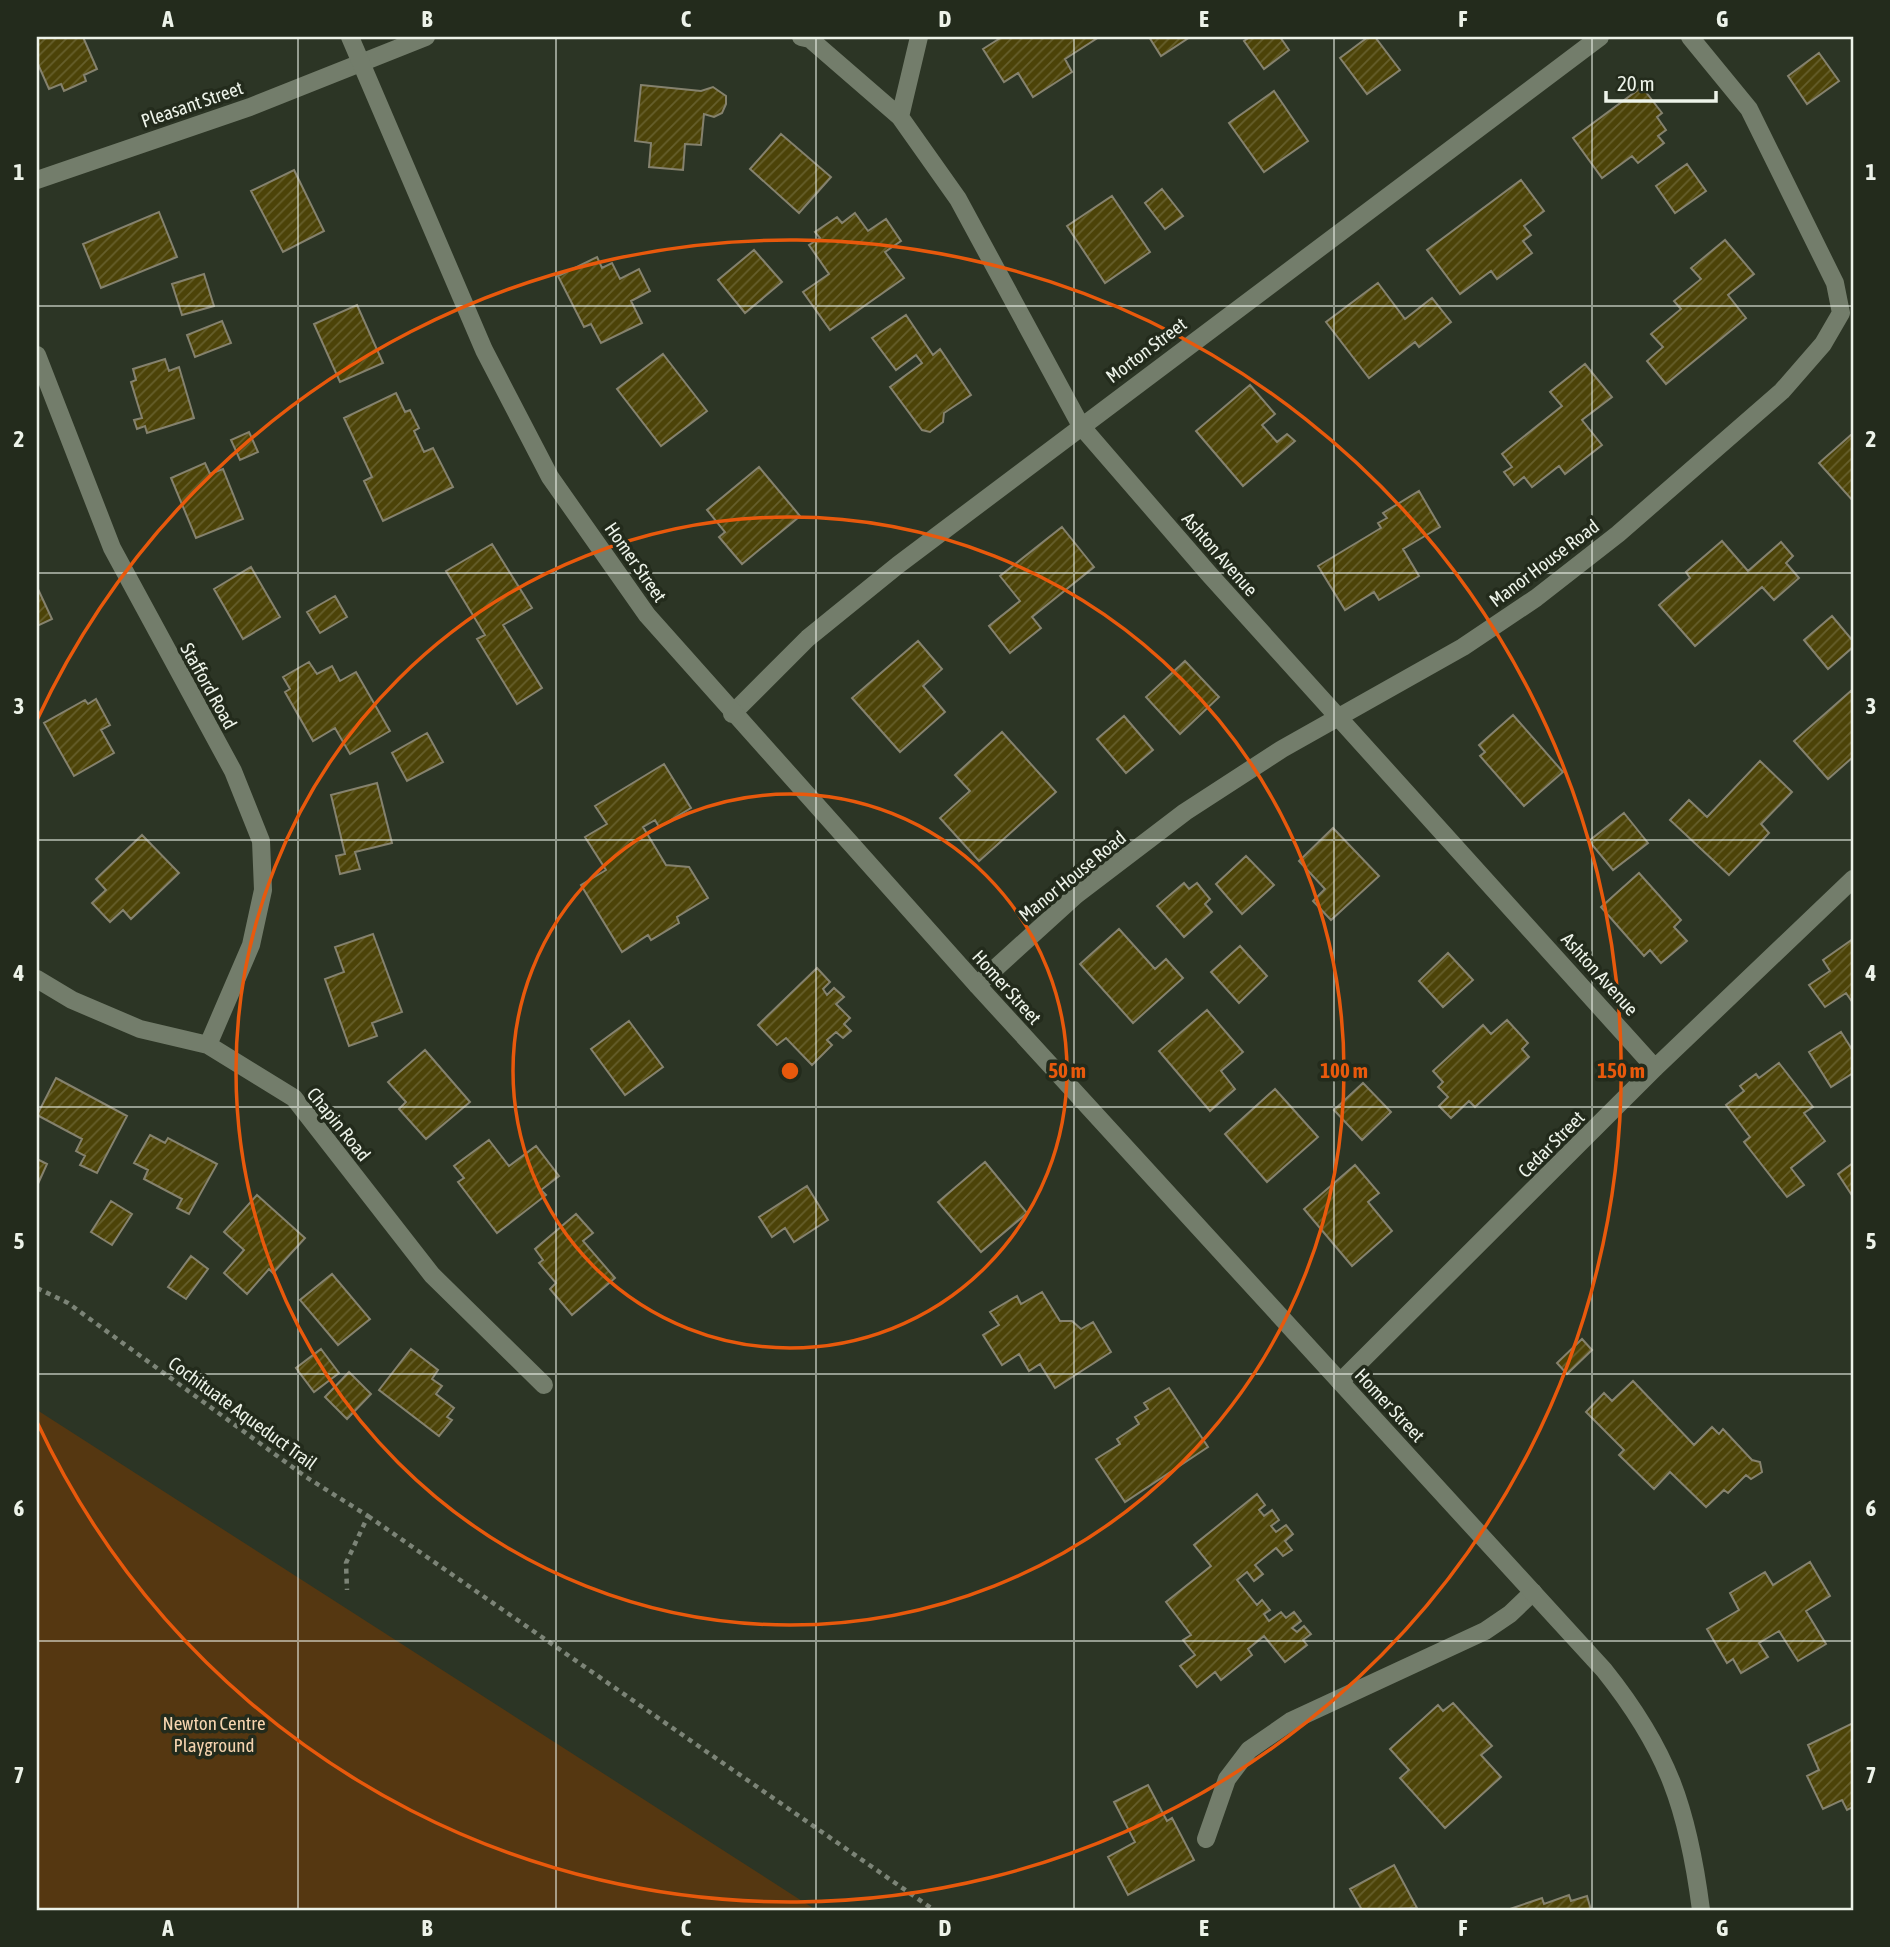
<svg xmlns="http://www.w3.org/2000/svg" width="1890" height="1947" font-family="'Asap Condensed',sans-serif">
	<defs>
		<pattern id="building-hatch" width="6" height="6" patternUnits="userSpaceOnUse" patternTransform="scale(1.75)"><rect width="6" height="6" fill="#4c4308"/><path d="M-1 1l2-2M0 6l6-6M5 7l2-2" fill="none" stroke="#665f2c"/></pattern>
	</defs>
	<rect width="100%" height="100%" fill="#2c3525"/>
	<!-- park -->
	<path fill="#553711" d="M37,1410L816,1910H37Z"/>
	<!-- building -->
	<path fill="url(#building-hatch)" stroke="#85826e" stroke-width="2" d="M37,37H83L97,69L84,75L86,81L64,91L61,84L49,89L37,62Z
		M1002,37H1099L1065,59L1072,72L1033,97L1018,73L1004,82L983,49Z
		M1149,37H1190L1161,56Z
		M1250,37H1280L1289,50L1264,69L1244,41Z
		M1368,37H1375L1400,70L1367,94L1340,58Z
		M1819,53L1839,81L1807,104L1788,76Z
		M641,85L701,91L713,87L726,96V104L722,113L714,117L704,114L701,145L685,144L683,170L649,167L651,143L635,141Z
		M1642,87L1662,113L1657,117L1666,130L1658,136L1664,143L1638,163L1632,156L1602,178L1573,138Z
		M1274,91L1308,141L1264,172L1229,123Z
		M781,134L831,177L799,213L750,169Z
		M1687,164L1706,191L1675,213L1656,186Z
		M294,170L324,231L283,252L251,191Z
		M1521,180L1544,211L1524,226L1531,235L1523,241L1532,253L1497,279L1491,271L1460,294L1427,250Z
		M1162,189L1183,216L1165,229L1145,203Z
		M1112,196L1150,252L1105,283L1067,226Z
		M159,212L177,257L101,288L83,244Z
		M855,213L868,231L886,219L901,241L885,252L904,278L830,330L803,292L829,274L809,245L820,238L815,232L837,217L842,223Z
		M1725,240L1754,274L1728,295L1746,318L1666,384L1647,361L1663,347L1651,334L1681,309L1674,301L1701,279L1691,268Z
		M754,250L782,282L745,313L718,280Z
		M597,257L602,268L612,263L620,279L639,269L650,291L631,301L642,323L601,343L591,324L584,327L558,276Z
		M204,274L214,306L182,315L172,284Z
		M1378,283L1405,319L1432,298L1451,322L1419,347L1415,342L1369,378L1326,322Z
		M357,305L383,363L340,382L314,324Z
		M906,315L933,355L940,349L971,395L944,413L943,422L930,432L922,430L890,387L922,363L916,355L896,370L872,338Z
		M222,321L231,343L195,357L187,335Z
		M663,354L707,411L661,446L617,389Z
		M165,359L169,371L179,367L194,418L147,433L145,426L137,429L134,420L142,418L131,382L136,380L133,369Z
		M1585,364L1612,397L1582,420L1602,445L1565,474L1559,466L1532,487L1524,477L1514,485L1504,472L1512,467L1502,454L1562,406L1550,392Z
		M1250,385L1275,414L1262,425L1277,442L1287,434L1295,441L1243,486L1196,431Z
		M396,393L405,412L410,410L419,428L414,431L424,452L433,448L453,487L383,521L364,481L372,477L344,418Z
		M1853,423V501L1819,463L1852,434Z
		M249,432L258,452L240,460L231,440Z
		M205,463L210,474L223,469L243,519L196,538L171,478Z
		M759,467L800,516L742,564L719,537L725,532L707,510Z
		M1419,491L1440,527L1403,549L1419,576L1379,600L1374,592L1345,610L1318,566L1381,528L1378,523L1387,518L1383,513Z
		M1062,527L1094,567L1032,617L1041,628L1010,653L989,626L1020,601L1000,576Z
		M1722,541L1748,571L1781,542L1793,556L1786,563L1799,578L1774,600L1762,587L1695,646L1659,605L1690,578L1686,572Z
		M492,544L532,608L503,625L542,688L517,704L477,639L485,635L446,571Z
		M251,567L280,617L243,639L214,589Z
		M37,587L52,619L37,626Z
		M335,596L347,617L320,633L307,612Z
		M1832,616L1853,641V647L1828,669L1804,640Z
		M918,641L942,669L923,686L945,712L900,752L852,698Z
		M1185,661L1219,697L1180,734L1146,697Z
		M309,662L317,674L332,666L340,681L356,672L390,731L350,754L335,728L313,741L285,692L290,689L283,677Z
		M1852,690L1853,757L1828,779L1794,741Z
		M96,699L110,725L101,730L114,753L74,776L44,723L85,700L88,704Z
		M1513,715L1563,772L1524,806L1480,756L1485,752L1479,745Z
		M1124,716L1153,750L1126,773L1097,739Z
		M1002,732L1056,792L979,861L940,818L970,791L955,775Z
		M427,733L443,762L407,781L392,753Z
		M1760,761L1792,792L1761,824L1769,833L1729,875L1670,820L1689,800L1707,817Z
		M664,764L691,808L659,827L655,820L643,827L666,865L689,867L708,898L677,917L679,923L651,940L648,935L622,952L581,885L606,870L585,837L607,824L595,806Z
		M377,783L392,843L355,852L360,869L340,874L336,856L345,854L331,795Z
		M1624,813L1648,843L1613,870L1589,841Z
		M1333,828L1379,876L1331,920L1313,901L1325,889L1299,861Z
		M142,835L179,873L131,919L123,910L110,922L92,903L106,890L96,879Z
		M1246,856L1274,885L1242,914L1216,884Z
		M1639,873L1681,920L1674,927L1687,941L1661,963L1650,950L1644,956L1601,907Z
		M1184,883L1189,889L1197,883L1210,899L1205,904L1212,912L1184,937L1157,906Z
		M1119,929L1155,969L1166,959L1183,978L1133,1023L1080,964Z
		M373,934L402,1012L372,1023L377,1036L349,1046L325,979L344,972L335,947Z
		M1853,939V1003L1846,993L1825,1007L1809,985L1830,971L1823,960Z
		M1240,946L1267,976L1239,1003L1211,972Z
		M1448,953L1473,980L1443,1007L1419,981Z
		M817,968L830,982L823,989L827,995L834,988L844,997L836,1004L850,1018L844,1024L851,1031L843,1038L836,1032L827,1040L832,1045L812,1065L786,1038L777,1045L758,1025Z
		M1207,1010L1243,1052L1221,1071L1235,1089L1210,1111L1159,1051Z
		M1507,1020L1528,1043L1522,1049L1529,1057L1475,1107L1469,1101L1451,1118L1439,1106L1448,1097L1438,1087L1443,1082L1433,1071L1483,1025L1491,1034Z
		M629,1021L663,1067L625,1095L591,1049Z
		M1841,1032L1853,1051V1073L1831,1087L1809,1052Z
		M425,1050L470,1102L426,1139L399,1109L406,1102L388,1082Z
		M1779,1063L1813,1107L1804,1113L1825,1141L1791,1168L1804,1185L1787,1197L1744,1142L1750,1137L1726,1105L1744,1091L1740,1086L1756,1074L1759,1078Z
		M56,1078L127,1116L97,1173L80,1165L85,1156L76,1151L82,1139L37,1115Z
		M1363,1083L1391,1112L1362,1140L1334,1110Z
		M1275,1089L1318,1137L1267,1182L1225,1134Z
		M150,1135L165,1143L168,1138L217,1164L189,1214L177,1208L182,1199L144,1179L148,1170L134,1163Z
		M489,1140L509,1166L536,1146L559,1176L541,1190L546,1195L497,1233L458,1182L464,1178L454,1166Z
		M37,1159L47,1164L37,1186Z
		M985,1162L1027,1213L981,1252L938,1202Z
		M1853,1163V1197L1838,1174Z
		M1355,1165L1379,1193L1368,1202L1392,1231L1352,1266L1304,1209Z
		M807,1186L828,1220L794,1242L785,1228L772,1237L759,1217Z
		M257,1195L305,1238L273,1273L269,1269L247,1294L224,1273L244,1250L224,1232Z
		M111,1201L132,1214L112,1245L91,1232Z
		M576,1214L593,1233L583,1241L615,1278L572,1315L550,1289L556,1283L539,1263L543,1260L535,1249Z
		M191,1256L208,1269L186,1299L168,1287Z
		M332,1274L370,1319L338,1345L300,1300Z
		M1042,1292L1060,1321H1072L1081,1329L1093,1322L1111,1352L1055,1388L1040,1364L1029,1371L1019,1354L1002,1365L983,1335L999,1325L990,1312L1017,1296L1021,1304Z
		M1582,1339L1592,1350L1567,1374L1557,1363Z
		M321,1349L339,1373L314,1392L296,1368Z
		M411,1349L438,1370L432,1379L442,1386L436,1394L454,1408L447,1417L452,1420L439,1436L379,1390Z
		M349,1372L371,1394L347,1419L325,1397Z
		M1633,1381L1694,1445L1712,1427L1719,1434L1723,1429L1752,1460L1760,1462L1762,1472L1751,1479L1746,1475L1728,1493L1724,1490L1706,1507L1670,1472L1654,1489L1619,1455L1624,1450L1586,1412L1604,1393L1612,1401Z
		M1169,1388L1208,1447L1125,1502L1096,1459L1120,1444L1117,1439L1139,1424L1135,1417L1148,1409L1144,1403Z
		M1257,1494L1265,1505L1259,1510L1264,1516L1272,1510L1279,1520L1271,1526L1276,1532L1286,1525L1293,1534L1285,1541L1292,1550L1283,1556L1276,1548L1255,1565L1263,1574L1254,1581L1247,1572L1237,1580L1257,1605L1262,1600L1270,1610L1264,1614L1269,1621L1281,1612L1286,1618L1294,1612L1301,1621L1292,1628L1297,1632L1304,1626L1311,1634L1303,1640L1307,1645L1285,1662L1264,1636L1248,1649L1252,1655L1221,1680L1215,1672L1197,1687L1180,1666L1195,1655L1183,1640L1191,1635L1166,1602L1211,1566L1194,1545Z
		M1810,1562L1830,1596L1806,1611L1826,1644L1798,1661L1779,1631L1759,1643L1768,1657L1741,1673L1733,1659L1727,1663L1707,1629L1739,1610L1730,1593L1765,1572L1773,1585Z
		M1453,1703L1492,1746L1481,1755L1501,1777L1445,1828L1400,1778L1409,1770L1390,1749L1438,1705L1443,1711Z
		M1853,1723V1807L1847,1810L1842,1800L1823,1809L1807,1776L1819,1770L1808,1745Z
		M1148,1785L1167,1821L1172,1818L1194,1860L1128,1895L1108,1857L1135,1842L1114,1802Z
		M1394,1865L1417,1908L1362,1910L1350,1889Z
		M1569,1895L1571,1901L1587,1896L1591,1910H1507L1542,1898L1544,1904Z"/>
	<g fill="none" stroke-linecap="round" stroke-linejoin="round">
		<!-- path -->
		<path stroke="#7c8477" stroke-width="4.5" stroke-dasharray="5 5" stroke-linecap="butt" d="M37,1288L68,1303L306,1477L368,1516L346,1563L347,1590
			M368,1516L934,1910"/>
		<!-- service -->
		<path stroke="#737d6b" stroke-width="18" d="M1206,1839L1227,1779L1249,1750L1291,1721L1485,1631L1510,1614L1533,1592"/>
		<!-- minor -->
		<path stroke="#737d6b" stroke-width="18" d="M801,37L810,39L900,117L958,199L1081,426L1209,574L1655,1068
			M900,117L919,37
			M37,180L250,107L426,37
			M37,355L112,548L233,771L261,841L263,890L251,945L208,1045
			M732,714L808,638L898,565L1600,37
			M37,979L72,1000L140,1029L208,1045L294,1098L432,1275L544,1385
			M977,985L1076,895L1185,812L1282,749L1463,647L1536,598L1618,534L1782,391L1823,344L1841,313L1835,283L1749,109L1690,37
			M1340,1382L1655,1068L1853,879"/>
		<!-- tertiary -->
		<path stroke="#737d6b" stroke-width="18" d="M350,37L484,350L550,477L647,615L977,985L1604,1670C1668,1750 1688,1809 1701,1910"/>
	</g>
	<!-- grid -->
	<path fill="none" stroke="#edf3e9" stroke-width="2" stroke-opacity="0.55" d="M298,37V1910M556,37V1910M816,37V1910M1074,37V1910M1334,37V1910M1592,37V1910M37,306H1853M37,573H1853M37,840H1853M37,1107H1853M37,1374H1853M37,1641H1853"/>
	<!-- distance rings -->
	<g fill="none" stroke="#e8590c" stroke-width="3.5">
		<circle cx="790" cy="1071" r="277"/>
		<circle cx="790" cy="1071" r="554"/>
		<path d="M37 720A831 831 0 1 1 37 1422"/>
	</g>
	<g text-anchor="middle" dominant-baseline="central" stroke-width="7" stroke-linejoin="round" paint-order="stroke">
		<!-- street labels -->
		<g font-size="19" fill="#edf3e9" stroke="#232b1c">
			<text transform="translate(192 104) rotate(-19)">Pleasant Street</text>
			<text transform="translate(1146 350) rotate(-37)">Morton Street</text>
			<text transform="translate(1220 554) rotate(49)">Ashton Avenue</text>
			<text transform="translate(636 562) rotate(55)">Homer Street</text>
			<text transform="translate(1544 563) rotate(-37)">Manor House Road</text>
			<text transform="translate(209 686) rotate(61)">Stafford Road</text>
			<text transform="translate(1072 876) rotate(-39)">Manor House Road</text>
			<text transform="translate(1600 974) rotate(48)">Ashton Avenue</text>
			<text transform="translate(1007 987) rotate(48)">Homer Street</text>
			<text transform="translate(339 1124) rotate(51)">Chapin Road</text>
			<text transform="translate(1551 1144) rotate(-45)">Cedar Street</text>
			<text transform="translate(1390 1405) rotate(47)">Homer Street</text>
			<text transform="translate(243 1413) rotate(36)">Cochituate Aqueduct Trail</text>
		</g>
		<!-- park labels -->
		<g font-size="19" fill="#f6d4af" stroke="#232b1c">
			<text x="214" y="1723">Newton Centre<tspan x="214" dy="22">Playground</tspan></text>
		</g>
	</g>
	<circle cx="790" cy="1071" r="10" fill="#e8590c" stroke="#232b1c" stroke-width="3.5"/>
	<g font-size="21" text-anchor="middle" font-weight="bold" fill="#e8590c" stroke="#232b1c" stroke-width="7" stroke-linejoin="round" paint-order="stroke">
		<text x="1067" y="1078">50 m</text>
		<text x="1344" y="1078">100 m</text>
		<text x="1621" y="1078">150 m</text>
	</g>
	<!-- border -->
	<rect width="1890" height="1947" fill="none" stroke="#232b1c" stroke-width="77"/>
	<!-- scale -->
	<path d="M1606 91v10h110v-10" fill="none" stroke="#edf3e9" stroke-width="3.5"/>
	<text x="1617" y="91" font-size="21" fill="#edf3e9" stroke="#232b1c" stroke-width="5" paint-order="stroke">20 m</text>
	<rect x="38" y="38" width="1814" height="1871" fill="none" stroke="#edf3e9" stroke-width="2.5"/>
	<g font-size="23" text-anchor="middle" font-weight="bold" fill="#edf3e9">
		<text x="168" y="27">A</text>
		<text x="427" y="27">B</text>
		<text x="686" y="27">C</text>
		<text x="945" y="27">D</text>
		<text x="1204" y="27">E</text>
		<text x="1463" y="27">F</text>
		<text x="1722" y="27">G</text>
		<text x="19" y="180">1</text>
		<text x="1871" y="180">1</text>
		<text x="19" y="447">2</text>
		<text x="1871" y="447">2</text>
		<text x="19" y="714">3</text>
		<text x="1871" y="714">3</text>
		<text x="19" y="981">4</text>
		<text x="1871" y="981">4</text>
		<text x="19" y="1249">5</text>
		<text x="1871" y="1249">5</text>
		<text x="19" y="1516">6</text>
		<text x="1871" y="1516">6</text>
		<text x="19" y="1783">7</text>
		<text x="1871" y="1783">7</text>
		<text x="168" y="1936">A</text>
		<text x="427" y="1936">B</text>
		<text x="686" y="1936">C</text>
		<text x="945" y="1936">D</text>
		<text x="1204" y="1936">E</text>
		<text x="1463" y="1936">F</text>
		<text x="1722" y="1936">G</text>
	</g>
</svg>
